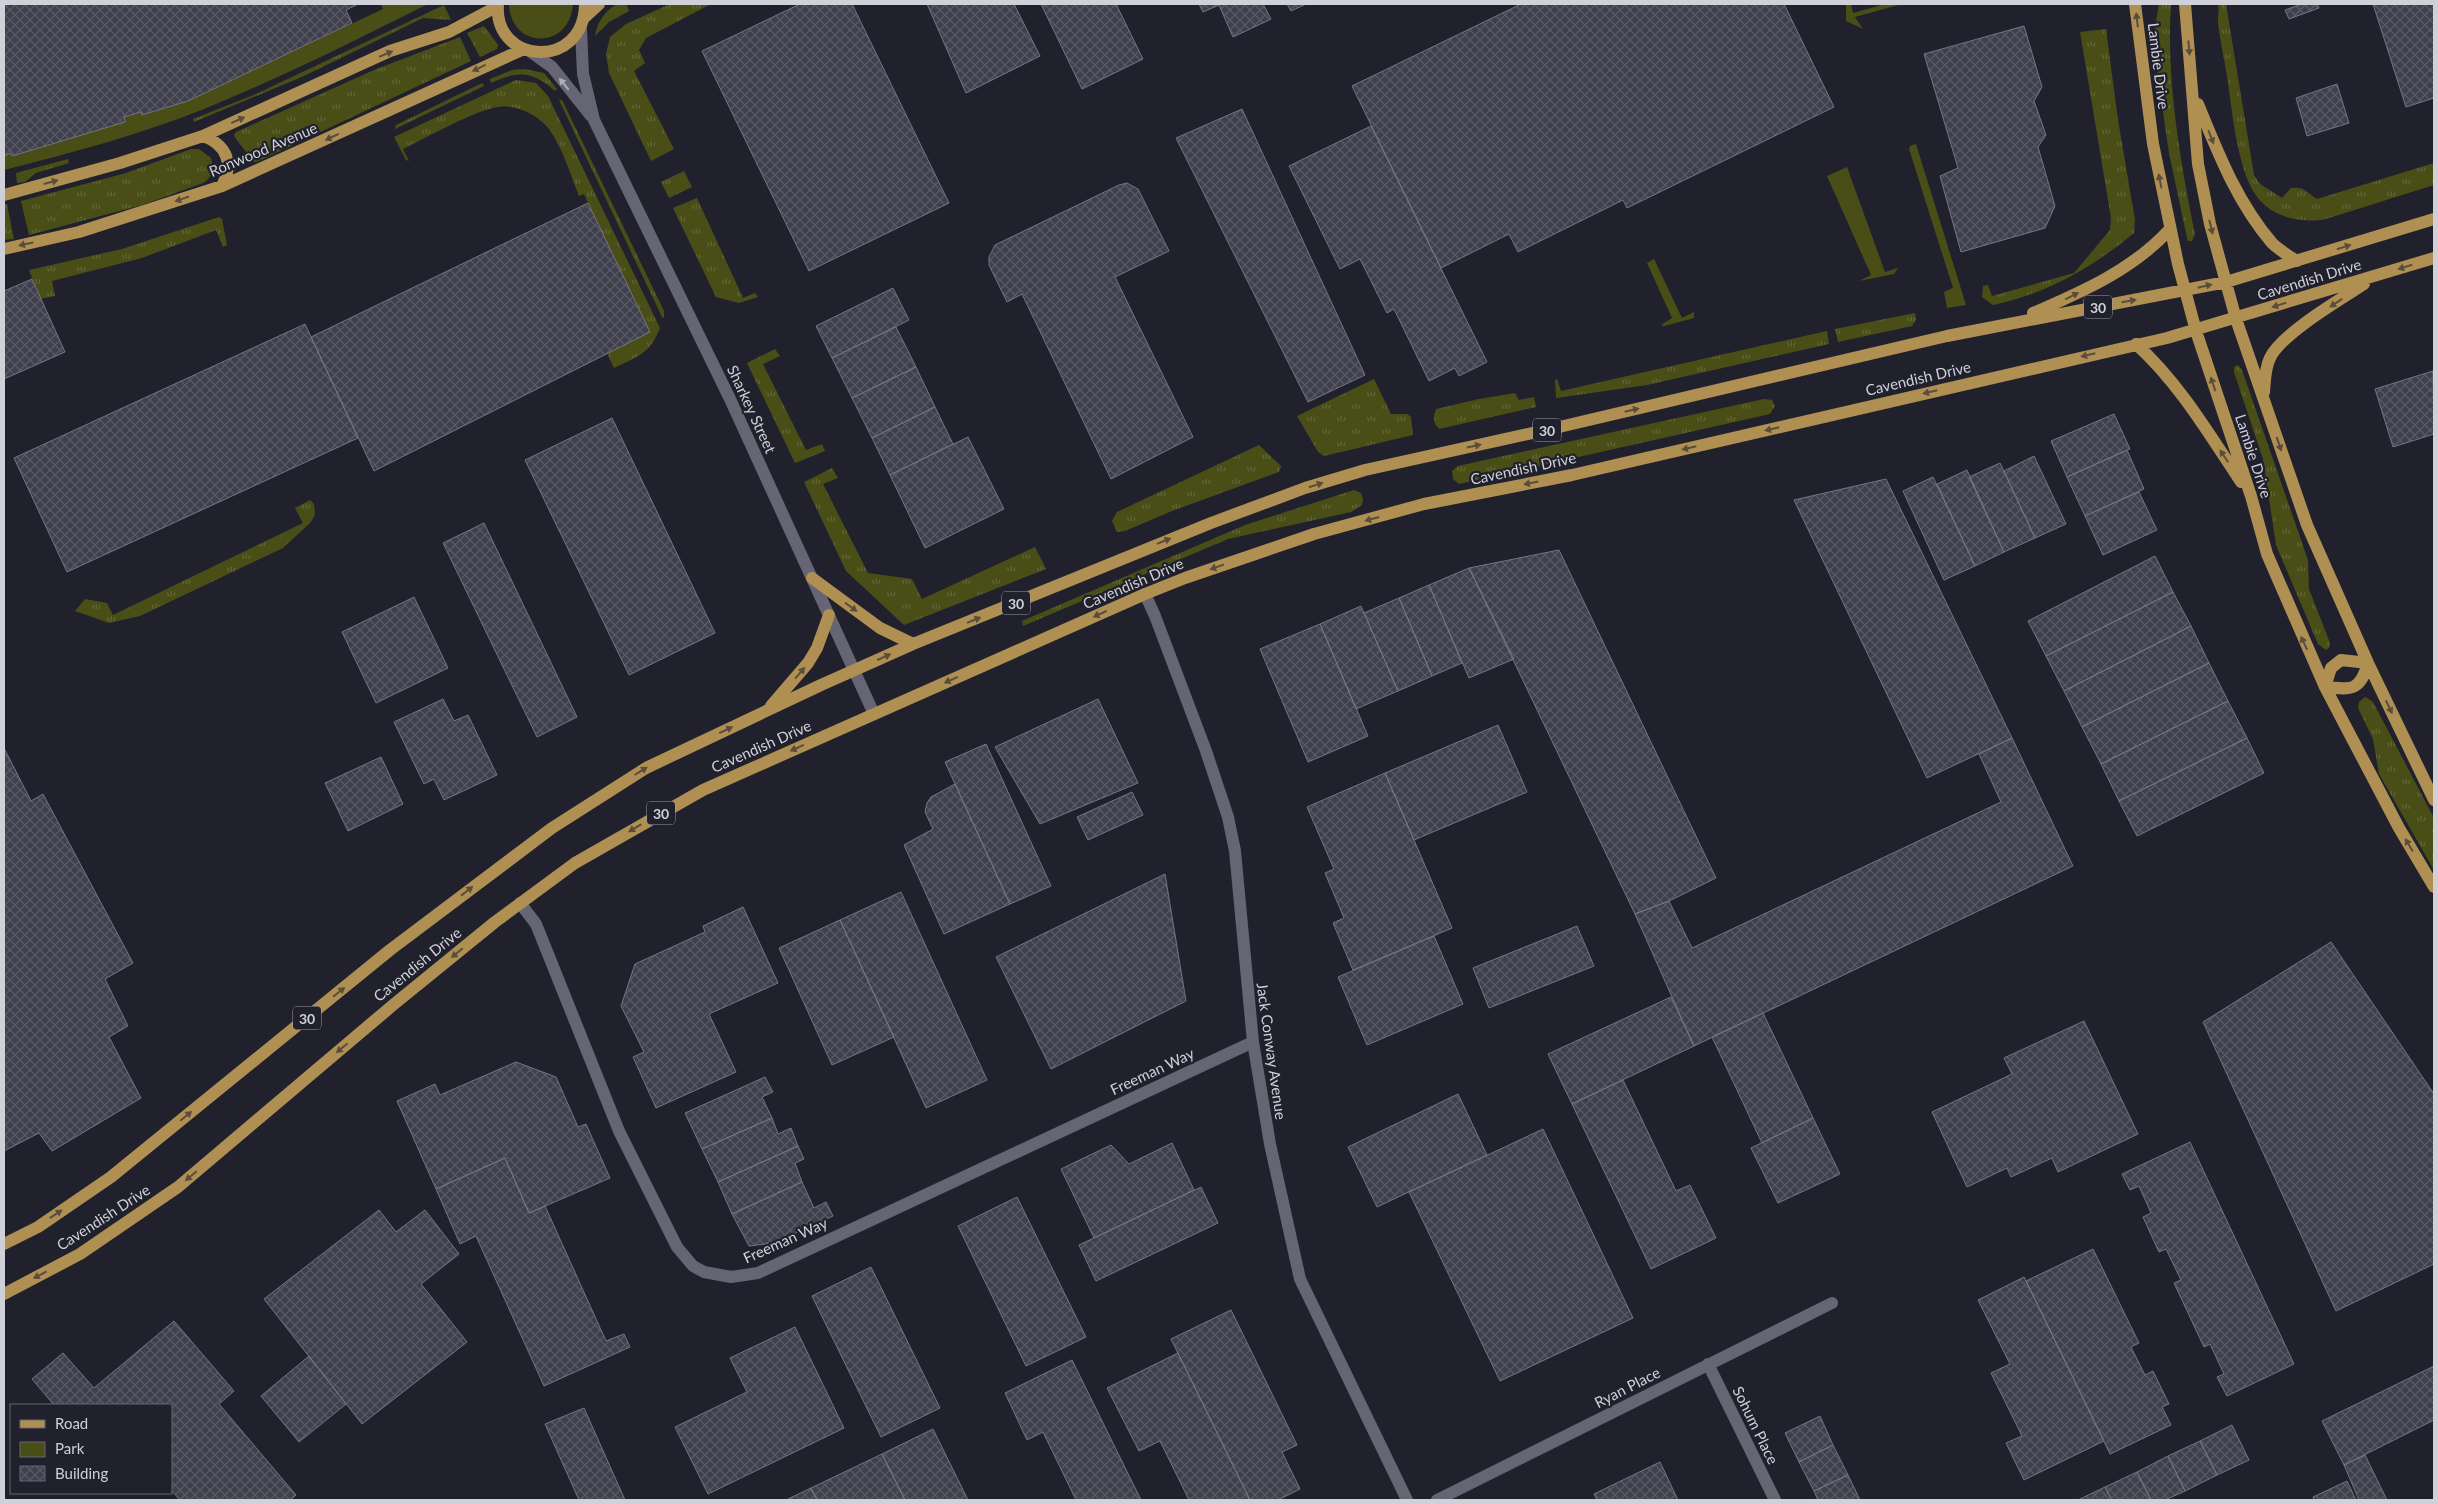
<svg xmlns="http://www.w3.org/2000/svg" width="2438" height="1504" font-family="Lato,sans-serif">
	<defs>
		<pattern id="grass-tufts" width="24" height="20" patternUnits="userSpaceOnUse" patternTransform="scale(1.25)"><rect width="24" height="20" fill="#494e17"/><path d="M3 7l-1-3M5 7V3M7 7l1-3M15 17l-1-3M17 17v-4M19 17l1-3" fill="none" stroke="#626638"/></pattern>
		<pattern id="building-cross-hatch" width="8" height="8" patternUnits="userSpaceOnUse" patternTransform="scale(1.25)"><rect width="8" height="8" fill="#3f3f4d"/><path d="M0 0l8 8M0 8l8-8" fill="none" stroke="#5a5a66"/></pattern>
	</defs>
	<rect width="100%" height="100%" fill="#21212e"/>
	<!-- grass -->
	<path fill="url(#grass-tufts)" d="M617,4H626L629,11L609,22L595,36C597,22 605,11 617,4Z
		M670,4H711L646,38L639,50L645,63L634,71L674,149L651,161L609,73L606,54L610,37L626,24Z
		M2159,4H2171C2166,78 2180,161 2195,234L2192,241H2188L2187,238L2169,153L2154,50L2153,39Z
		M2218,4H2226L2254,175L2260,184L2282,198L2291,188C2305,186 2307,193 2317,199L2434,163V185L2326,219C2301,224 2270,217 2255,194C2237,167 2232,109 2227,76C2224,58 2220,40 2218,23C2218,16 2219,10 2218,4Z
		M444,5L451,20L423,18L304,76L194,122L193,119L256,94Z
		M484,26L498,45L497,49L480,57L467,33Z
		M2106,29L2118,120L2135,220L2134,233C2092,268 2046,294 1993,305L1982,297L1983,286L1988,285L1992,296L2074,273L2110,230L2111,218L2080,32Z
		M460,37L471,61L261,160L256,162L251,161C247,150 238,144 234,135L236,132L374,70Z
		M524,69L544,73L557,89L555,91C532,70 517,71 491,83L490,79L512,70Z
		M516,80L536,83L548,96L660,328C650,354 637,357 614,368L607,353L649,332L584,194L579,196C570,174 563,148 549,129C538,115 517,104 498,107C473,111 428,137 403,149L409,161L406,160L394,137Z
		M482,83L484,86L395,129L396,125Z
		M559,100H562L565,106L664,311V318L662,317Z
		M191,149H199L211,158C214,169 213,177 203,183L142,205L29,235L21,201L126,173Z
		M68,159L69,163L36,173L25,182L17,183L16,173Z
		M684,171L692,187L669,198L661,182Z
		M697,198L743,298L755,293L758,297L739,303L716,297L673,208Z
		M7,204L14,239L4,240V205Z
		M219,217L222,219L227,245L223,247L216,230L142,258L52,281L55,296L40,299L29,270L122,249Z
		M1915,313L1916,320L1912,326L1838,342L1835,329Z
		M1827,331L1829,344L1647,385L1556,398L1555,380L1557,379L1561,391Z
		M775,349L780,356L763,364L806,450L822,444L825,451L795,463L747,363Z
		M2238,365L2242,370L2308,560L2309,589L2330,643L2329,648L2326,650L2318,644L2276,545L2263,459L2234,372V367Z
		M1374,379L1391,414H1407L1411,417L1413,435L1324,456L1318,452L1297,416Z
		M1515,393L1519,400L1534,397L1536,407L1439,429C1433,423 1433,417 1436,409L1479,399Z
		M1764,399L1772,400L1775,406L1770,414L1459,484L1453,479L1452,471L1458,466Z
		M1259,445L1281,466L1279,472L1172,511L1125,531L1117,532L1112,521L1117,512Z
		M832,468L838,478L823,484L868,573L912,579L922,599L1035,547L1046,569L904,625L846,571L804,482Z
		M1354,490L1361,493L1363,499L1362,505L1351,512L1228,539L1023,626L1022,621L1245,525Z
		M310,500L314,504L315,515L310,523L283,548L140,616L109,623L75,611L85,599L107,603L113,615L303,523L295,508Z
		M2365,697L2373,702L2434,818V870L2379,774L2373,739L2358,708L2359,702Z"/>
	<!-- green -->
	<path fill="#494e17" d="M381,4H428C354,41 280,78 204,109C139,135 71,153 4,170V156L11,153L12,156L124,117L141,112L143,115L188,101L383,9Z
		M509,4H573C570,50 511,50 509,4Z
		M1846,4H1851L1853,13L1885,4H1902L1855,17L1863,29L1846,21Z
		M1916,144L1966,305L1947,308L1944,292L1953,288L1909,149L1910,146Z
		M1847,167L1885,272L1898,268L1894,274L1859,281L1871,275L1827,176Z
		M1654,259L1682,318L1694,312V318L1664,326L1661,325L1672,318L1647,263Z"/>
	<!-- building -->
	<path fill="url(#building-cross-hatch)" stroke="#747483" d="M4,4H358L346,10L352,23L188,101L142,115L141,112L124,117L125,122L12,156L11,153L4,156Z
		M800,4H852L949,203L809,271L702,51Z
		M927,4H1014L1040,56L966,93Z
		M1041,4H1116L1143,59L1082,89Z
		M1199,4H1263L1271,19L1233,37L1219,5L1203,12Z
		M1287,4H1306L1291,11Z
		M1521,4H1784L1834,107L1627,208L1623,200L1518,252L1509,234L1441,268L1352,86Z
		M2302,4H2317L2319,8L2289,19L2285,10Z
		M2373,4H2434V98L2406,107Z
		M2024,26L2042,87L2034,101L2046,135L2038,147L2055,206L2045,228L1961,252L1940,176L1958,168L1924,54Z
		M2337,84L2349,123L2307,136L2296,98Z
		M1242,109L1365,375L1308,402L1176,138Z
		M1371,126L1487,362L1459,376L1455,368L1429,381L1394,309L1387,313L1360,259L1340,269L1289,166Z
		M1127,183L1138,189L1169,251L1115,277L1193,437L1111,479L1022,294L1007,302L989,265V257L995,245L1119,185Z
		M588,203L650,332L374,471L311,337Z
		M32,279L65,352L4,379V291Z
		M893,288L909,320L832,358L816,326Z
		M305,324L358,438L67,572L14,458Z
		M896,327L916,367L852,398L832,358Z
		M916,367L935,407L872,438L852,398Z
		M2433,371L2434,434L2393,447L2375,389Z
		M935,407L953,444L890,475L872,438Z
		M2114,414L2130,449L2067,477L2051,441Z
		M612,418L715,633L629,675L525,460Z
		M968,437L1004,509L925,548L890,475Z
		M2127,450L2144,489L2085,516L2067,477Z
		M2034,456L2066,524L2035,538L2004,471Z
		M2000,463L2035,538L2004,552L1969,477Z
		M1967,470L2004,552L1975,566L1937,484Z
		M1933,477L1975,566L1944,580L1903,491Z
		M1886,479L2012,738L1927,778L1794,500Z
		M2139,492L2157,530L2103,555L2085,516Z
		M484,523L577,717L537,737L443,543Z
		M1559,550L1716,878L1669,901L1635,914L1469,568Z
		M2155,556L2173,592L2046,656L2028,621Z
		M1469,568L1514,659L1469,678L1429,585Z
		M1429,585L1462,663L1432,676L1399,598Z
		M2173,592L2191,626L2064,691L2046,656Z
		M414,597L448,668L376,703L342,632Z
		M1399,598L1432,676L1398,691L1364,613Z
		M1361,606L1398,691L1356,709L1320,624Z
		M1320,624L1368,736L1308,762L1260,649Z
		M2191,626L2209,663L2082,727L2064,691Z
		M2209,663L2228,701L2101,764L2082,727Z
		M443,699L454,721L468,715L497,775L444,800L434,779L424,784L394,722Z
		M1098,699L1138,783L1040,824L995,747Z
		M2228,701L2247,738L2119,801L2101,764Z
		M1498,725L1527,792L1414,840L1385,773Z
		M2012,738L2073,866L1694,1046L1635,914L1669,901L1692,948L2001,802L1979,754Z
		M2247,738L2264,773L2137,836L2119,801Z
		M986,744L1051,886L1010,904L945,762Z
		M4,748L31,801L43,794L133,963L105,979L128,1026L109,1037L141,1098L52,1151L39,1133L4,1151Z
		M381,757L403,804L348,831L325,783Z
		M1385,773L1452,928L1353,970L1333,923L1344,918L1325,873L1334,869L1307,807Z
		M955,784L1010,904L944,934L904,845L933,829L925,812L927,803L931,797Z
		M1132,792L1143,815L1088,840L1077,817Z
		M1165,874L1186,1001L1051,1069L996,957Z
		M901,892L987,1080L926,1108L840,920Z
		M743,907L778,983L709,1014L736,1072L656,1108L633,1057L644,1052L621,1006L635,964L705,932L703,926Z
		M840,920L894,1037L832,1065L779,948Z
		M1577,926L1594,966L1489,1008L1473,968Z
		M1434,936L1463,1004L1367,1045L1338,977Z
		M2331,942L2434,1094V1264L2336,1311L2203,1022Z
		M1671,997L1694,1046L1572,1104L1548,1054Z
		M1763,1013L1813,1118L1762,1143L1712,1037Z
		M2084,1021L2138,1134L2058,1172L2052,1158L2011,1177L2007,1168L1967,1187L1932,1112L2012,1074L2004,1058Z
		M516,1062L556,1077L578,1127L586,1124L610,1178L529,1213L505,1158L436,1189L397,1101L435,1084L440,1095Z
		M765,1077L773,1092L762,1097L772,1118L702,1149L685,1113Z
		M1623,1080L1676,1191L1690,1185L1716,1238L1651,1269L1572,1104Z
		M1458,1094L1487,1155L1377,1207L1348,1147Z
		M772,1118L778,1134L791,1128L798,1146L718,1182L702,1149Z
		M1813,1118L1840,1174L1778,1203L1751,1148Z
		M1543,1129L1633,1318L1500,1381L1409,1192Z
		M2190,1142L2294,1364L2227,1396L2217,1377L2224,1374L2210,1344L2204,1347L2174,1283L2181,1280L2166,1249L2159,1252L2143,1217L2151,1213L2139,1186L2130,1190L2122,1174Z
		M1172,1143L1194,1190L1094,1238L1061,1169L1111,1145L1129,1164Z
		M798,1146L804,1159L795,1163L802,1182L732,1214L718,1182Z
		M505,1158L529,1213L545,1206L606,1341L624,1334L630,1347L544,1386L476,1236L460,1244L436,1189Z
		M802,1182L814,1208L826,1202L833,1216L774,1243L749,1246L732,1214Z
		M1201,1187L1218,1223L1096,1281L1079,1245Z
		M1017,1197L1086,1337L1026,1366L958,1226Z
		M379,1210L396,1232L425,1210L459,1254L421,1284L467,1342L362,1424L264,1299Z
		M2093,1249L2139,1343L2131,1347L2145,1375L2153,1371L2169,1404L2162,1407L2171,1425L2110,1454L2026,1281Z
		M871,1267L940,1408L881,1437L812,1296Z
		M2024,1277L2104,1441L2024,1480L2006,1443L2022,1436L1991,1373L2010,1364L1978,1300Z
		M1231,1310L1297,1445L1282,1452L1300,1489L1278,1500H1250L1171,1339Z
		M174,1321L234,1391L219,1404L296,1495L290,1500H180L171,1490V1405H54L32,1379L63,1353L94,1388Z
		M795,1327L844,1428L708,1494L675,1427L747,1392L730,1358Z
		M1178,1353L1250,1500H1189L1160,1441L1139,1451L1107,1388Z
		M309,1356L346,1404L299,1442L261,1396Z
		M1072,1360L1141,1500H1076L1043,1432L1027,1440L1005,1393Z
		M2434,1366V1420L2344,1465L2322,1421Z
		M584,1408L625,1500H579L545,1424Z
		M1820,1416L1833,1445L1799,1462L1785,1433Z
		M2232,1425L2249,1460L2217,1475L2200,1441Z
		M933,1429L968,1500H905L882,1454Z
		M2200,1441L2217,1475L2185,1491L2168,1456Z
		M1833,1445L1848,1475L1814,1491L1799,1462Z
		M882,1454L905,1500H817L811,1488Z
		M2365,1455L2387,1500H2359L2344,1465Z
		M2168,1456L2185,1491L2165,1500H2151L2137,1472Z
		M1660,1462L1678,1500H1597L1594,1494Z
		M2137,1472L2151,1500H2112L2105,1487Z
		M1848,1475L1860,1500H1818L1814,1491Z
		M2347,1481L2356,1500H2314L2313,1497Z
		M2105,1487L2112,1500H2078Z
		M811,1488L817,1500H786Z"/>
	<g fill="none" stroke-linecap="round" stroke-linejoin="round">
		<!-- minor -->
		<path stroke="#656574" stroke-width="12" d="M581,29L583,74L594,120L730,399L874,714
			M531,52L552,67L591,116
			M1145,594L1155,616L1206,751L1228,817L1235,851L1253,1042L1270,1144L1300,1279L1407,1500
			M520,903L536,924L619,1131L677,1247L693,1266L704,1272L731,1277L758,1273L1253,1042
			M1708,1364L1775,1500
			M1437,1500L1832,1303"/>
		<!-- major -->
		<path stroke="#af9052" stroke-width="12" d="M498,4C493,65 584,71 585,4
			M2135,4L2153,144L2178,264L2196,331L2251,496L2267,554L2325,687L2399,828L2434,887
			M2185,4L2198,164L2210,224L2236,319L2307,525L2368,663L2434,800
			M585,17L599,4
			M2198,104C2218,153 2237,202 2272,243C2279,250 2289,256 2297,261
			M203,136C227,145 234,163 222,186
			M4,195L120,163L203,136L390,51L449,32L498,6
			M4,249L79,232L222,186L524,49
			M2033,313C2082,292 2134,269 2170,229
			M2136,344C2179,383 2209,434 2241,482
			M2264,392C2265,380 2265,368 2270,358C2281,334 2341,299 2364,284
			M812,578L880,628L913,644
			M2325,687L2331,668L2341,660L2368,663
			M2325,687C2352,690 2360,691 2368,663
			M771,706L808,663L817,648L829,615
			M4,1244L38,1227L111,1177L390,950L552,828L646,768L821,685L913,644L1211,523L1305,488L1365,470L1555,428L1947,336L2226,282L2434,219
			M4,1294L80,1254L178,1187L393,1005L495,922L575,863L703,790L1145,594L1185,578L1314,534L1424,504L1572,475L2167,338L2434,258"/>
	</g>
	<!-- one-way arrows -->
	<defs><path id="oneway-solid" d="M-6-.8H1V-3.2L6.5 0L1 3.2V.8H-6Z" transform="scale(1.25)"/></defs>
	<g fill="#5a4d3c">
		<use href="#oneway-solid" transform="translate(2137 20) rotate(-97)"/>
		<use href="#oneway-solid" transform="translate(2189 48) rotate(85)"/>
		<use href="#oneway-solid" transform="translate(386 54) rotate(-23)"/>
		<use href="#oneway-solid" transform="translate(479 68) rotate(154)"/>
		<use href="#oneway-solid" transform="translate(238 120) rotate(-24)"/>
		<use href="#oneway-solid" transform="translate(332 137) rotate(155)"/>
		<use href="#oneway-solid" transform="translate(2211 137) rotate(69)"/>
		<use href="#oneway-solid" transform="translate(2160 181) rotate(-101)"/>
		<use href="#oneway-solid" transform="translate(51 182) rotate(-15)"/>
		<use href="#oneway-solid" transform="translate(182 199) rotate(161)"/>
		<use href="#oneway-solid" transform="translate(2211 227) rotate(76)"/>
		<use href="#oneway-solid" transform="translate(26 244) rotate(168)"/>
		<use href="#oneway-solid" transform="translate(2344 247) rotate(-17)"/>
		<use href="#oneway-solid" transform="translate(2405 267) rotate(163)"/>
		<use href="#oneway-solid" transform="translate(2205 286) rotate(-13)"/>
		<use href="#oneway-solid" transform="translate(2072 296) rotate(-27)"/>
		<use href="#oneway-solid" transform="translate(2129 301) rotate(-10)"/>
		<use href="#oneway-solid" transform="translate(2336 303) rotate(146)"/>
		<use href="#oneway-solid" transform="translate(2279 305) rotate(163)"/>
		<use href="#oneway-solid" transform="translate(2088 355) rotate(167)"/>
		<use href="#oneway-solid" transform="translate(2213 384) rotate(-108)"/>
		<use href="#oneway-solid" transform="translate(1930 392) rotate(167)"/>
		<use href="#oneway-solid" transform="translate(1632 410) rotate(-13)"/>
		<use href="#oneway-solid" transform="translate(1772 429) rotate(167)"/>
		<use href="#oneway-solid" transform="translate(2279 444) rotate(71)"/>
		<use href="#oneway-solid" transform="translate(1474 446) rotate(-12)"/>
		<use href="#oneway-solid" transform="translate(1689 448) rotate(167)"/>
		<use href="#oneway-solid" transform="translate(2224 456) rotate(-124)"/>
		<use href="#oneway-solid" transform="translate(1531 483) rotate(169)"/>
		<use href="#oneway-solid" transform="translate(1316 485) rotate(-17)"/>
		<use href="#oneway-solid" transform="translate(1372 519) rotate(165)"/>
		<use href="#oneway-solid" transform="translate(1164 541) rotate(-22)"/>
		<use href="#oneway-solid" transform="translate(1217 567) rotate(161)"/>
		<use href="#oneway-solid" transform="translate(851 607) rotate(36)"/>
		<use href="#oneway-solid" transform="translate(1100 614) rotate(156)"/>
		<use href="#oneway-solid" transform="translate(974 620) rotate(-22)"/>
		<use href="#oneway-solid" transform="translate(2304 643) rotate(-115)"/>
		<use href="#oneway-solid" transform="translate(884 657) rotate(-24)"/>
		<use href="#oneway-solid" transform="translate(800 673) rotate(-49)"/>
		<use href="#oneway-solid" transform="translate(951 680) rotate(156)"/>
		<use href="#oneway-solid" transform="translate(2389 707) rotate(65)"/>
		<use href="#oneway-solid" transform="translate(726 730) rotate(-25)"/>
		<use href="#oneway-solid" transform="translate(797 748) rotate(156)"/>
		<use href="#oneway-solid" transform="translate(641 771) rotate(-32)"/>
		<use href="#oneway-solid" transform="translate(635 828) rotate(149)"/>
		<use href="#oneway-solid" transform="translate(2409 845) rotate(-121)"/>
		<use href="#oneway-solid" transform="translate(467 891) rotate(-38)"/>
		<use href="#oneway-solid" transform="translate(457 953) rotate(141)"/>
		<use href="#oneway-solid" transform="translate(339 992) rotate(-39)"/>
		<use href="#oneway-solid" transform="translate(342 1048) rotate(140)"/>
		<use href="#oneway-solid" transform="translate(186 1116) rotate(-39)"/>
		<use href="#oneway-solid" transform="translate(191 1176) rotate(140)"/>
		<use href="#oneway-solid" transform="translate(56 1214) rotate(-34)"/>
		<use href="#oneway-solid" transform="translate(40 1275) rotate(152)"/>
	</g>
	<use fill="#b0b0bb" href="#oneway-solid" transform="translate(564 84) rotate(-129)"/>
	<g text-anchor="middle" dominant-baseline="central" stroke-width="4.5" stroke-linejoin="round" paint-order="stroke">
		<!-- shield labels -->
		<g fill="#21212e" stroke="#9c9ca6" stroke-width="1">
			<rect x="2084" y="295.5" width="28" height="23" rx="4"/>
			<rect x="1533" y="418.5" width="28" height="23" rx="4"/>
			<rect x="1002" y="591.5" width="28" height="23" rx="4"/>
			<rect x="647" y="801.5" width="28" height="23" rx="4"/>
			<rect x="293" y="1006.5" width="28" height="23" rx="4"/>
		</g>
		<g font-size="14" font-weight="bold" fill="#d0d0d9">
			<text x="2098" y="307">30</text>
			<text x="1547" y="430">30</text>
			<text x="1016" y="603">30</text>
			<text x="661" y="813">30</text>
			<text x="307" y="1018">30</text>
		</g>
		<!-- street labels -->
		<g font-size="15" fill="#d0d0d9" stroke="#21212e">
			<text transform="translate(2159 66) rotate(83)">Lambie Drive</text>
			<text transform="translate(263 149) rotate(-23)">Ronwood Avenue</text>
			<text transform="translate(2309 279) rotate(-17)">Cavendish Drive</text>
			<text transform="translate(1918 378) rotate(-13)">Cavendish Drive</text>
			<text transform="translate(752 409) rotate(65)">Sharkey Street</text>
			<text transform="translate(2254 456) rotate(72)">Lambie Drive</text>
			<text transform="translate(1523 468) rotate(-12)">Cavendish Drive</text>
			<text transform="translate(1133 583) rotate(-23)">Cavendish Drive</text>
			<text transform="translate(761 746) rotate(-24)">Cavendish Drive</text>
			<text transform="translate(417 964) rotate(-39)">Cavendish Drive</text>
			<text transform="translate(1272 1051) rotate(82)">Jack Conway Avenue</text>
			<text transform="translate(1152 1071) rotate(-25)">Freeman Way</text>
			<text transform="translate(103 1217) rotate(-33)">Cavendish Drive</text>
			<text transform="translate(785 1240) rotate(-24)">Freeman Way</text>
			<text transform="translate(1627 1387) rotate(-27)">Ryan Place</text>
			<text transform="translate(1756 1425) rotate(64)">Sohum Place</text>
		</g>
	</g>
	<!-- border -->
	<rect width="2438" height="1504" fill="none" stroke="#d0d0d9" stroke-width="10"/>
	<!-- legend -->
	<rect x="10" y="1404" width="162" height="90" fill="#21212e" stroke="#676772"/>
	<rect x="20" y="1420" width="25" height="8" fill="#af9052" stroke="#676772"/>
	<text x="55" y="1429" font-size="15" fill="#d0d0d9">Road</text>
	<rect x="20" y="1442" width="25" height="15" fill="#494e17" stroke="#676772"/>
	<text x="55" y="1454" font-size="15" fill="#d0d0d9">Park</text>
	<rect x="20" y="1466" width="25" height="15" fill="url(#building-cross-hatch)" stroke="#676772"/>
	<text x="55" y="1479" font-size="15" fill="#d0d0d9">Building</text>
</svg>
